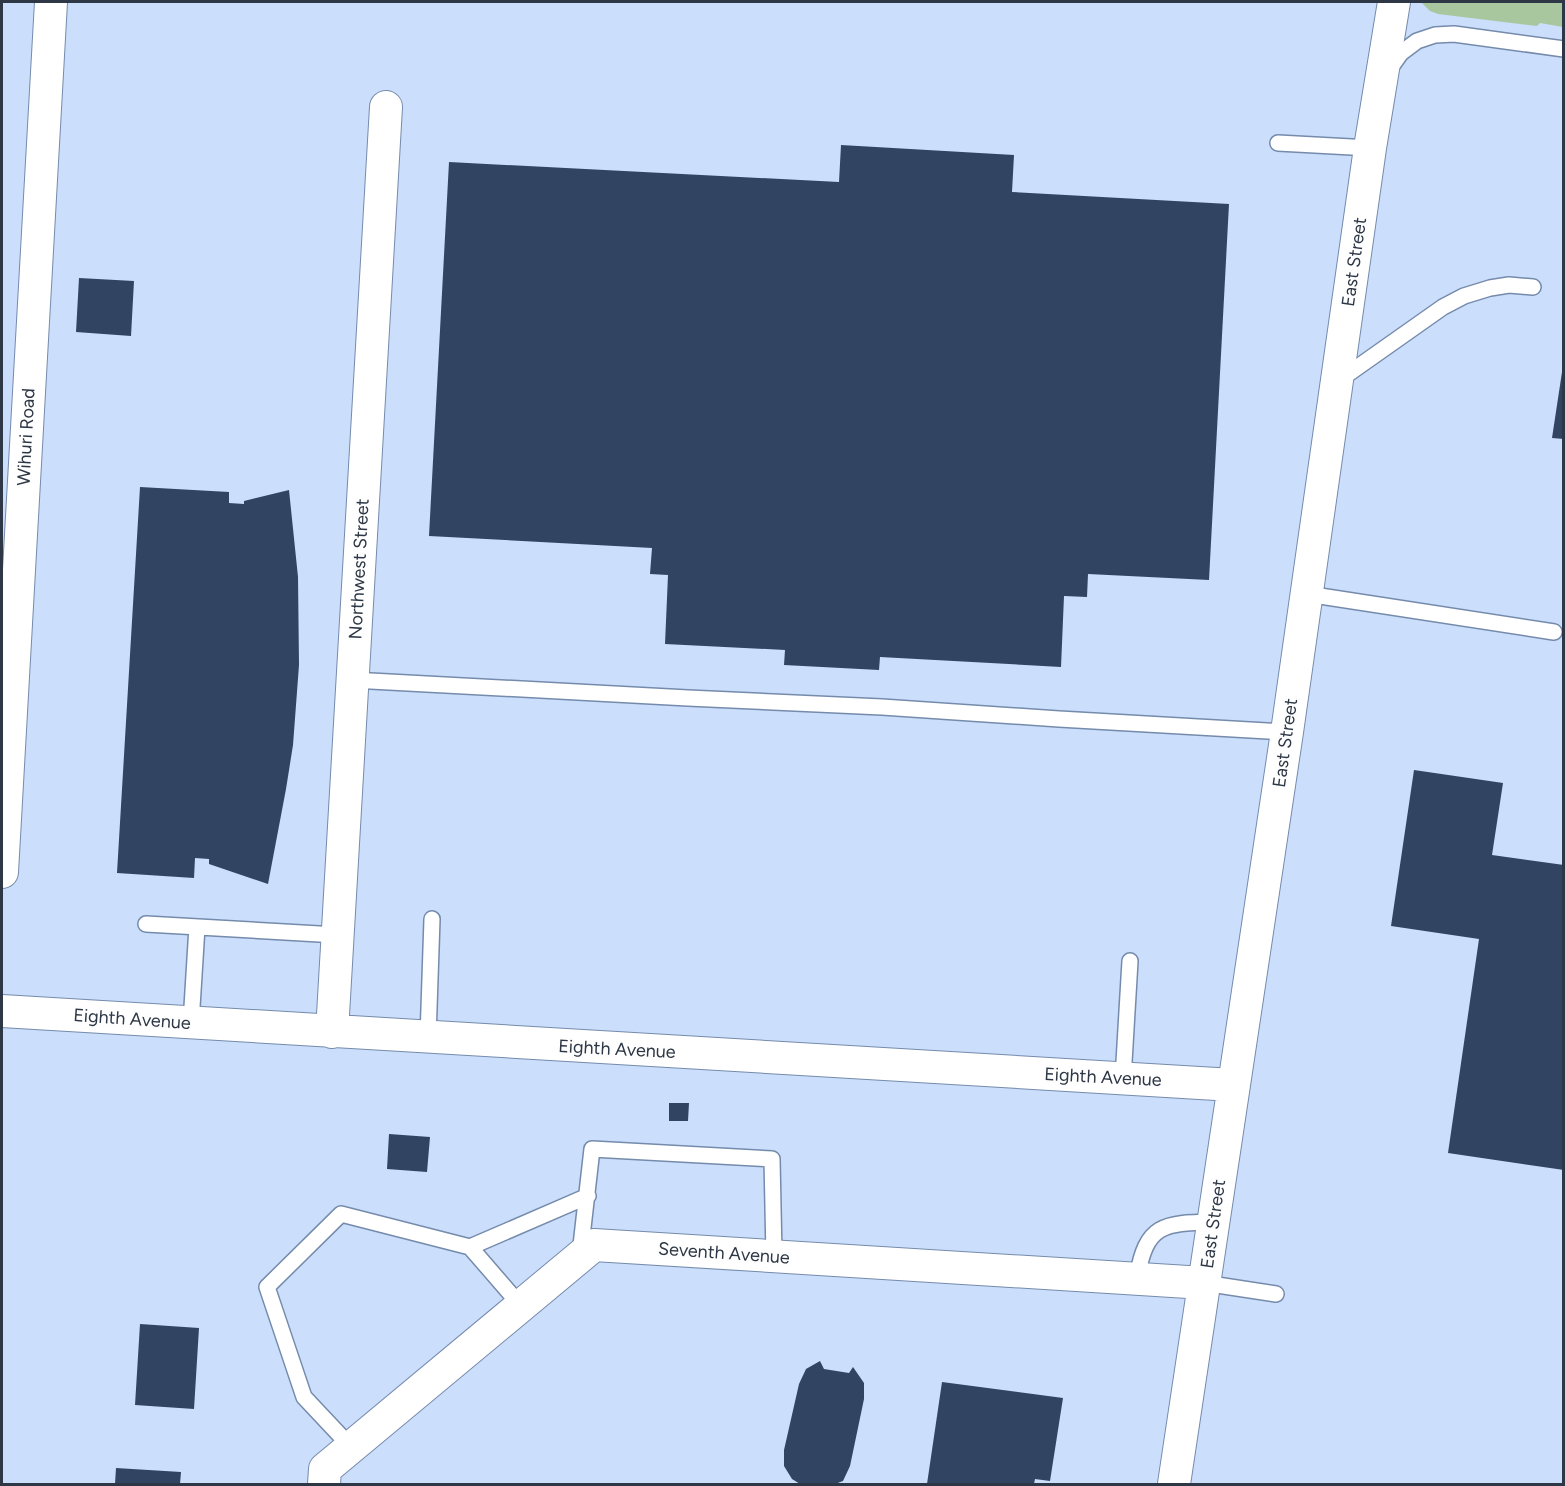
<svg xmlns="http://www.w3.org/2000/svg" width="1565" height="1486" font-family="Figtree,sans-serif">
	<rect width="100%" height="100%" fill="#cbdefb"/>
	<!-- green -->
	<path fill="#a9c79f" d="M1421,2H1563V27L1540,23L1537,26L1438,14L1430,11Z"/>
	<!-- building -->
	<path fill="#314562" d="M841,145L1014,155L1012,192L1229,204L1209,580L1088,574L1087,597L1064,596L1061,667L880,657L879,670L784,665L785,650L665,644L668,575L650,574L652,548L429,536L449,162L839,182Z
		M79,278L134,281L131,336L76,332Z
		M1562,372H1564V439L1552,438Z
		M140,487L229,492V503L244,504V501L289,490L298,577L299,665L293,745L286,789L268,884L209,864V859L195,858L194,878L117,873Z
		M1414,770L1503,783L1492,855L1564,865V1170L1448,1153L1479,939L1391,926Z
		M669,1103H689L688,1121H669Z
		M389,1134L430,1137L427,1172L387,1169Z
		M140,1324L199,1328L194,1409L135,1405Z
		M820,1361L824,1369L849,1373L853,1367L864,1383V1399L850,1466L843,1481L835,1484H800L792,1479L784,1466V1450L799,1384L806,1369Z
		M942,1382L1063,1398L1050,1481L1035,1479L1034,1484H927Z
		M116,1468L181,1472L180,1484H115Z"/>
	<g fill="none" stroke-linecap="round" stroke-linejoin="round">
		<defs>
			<path id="lane" d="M1391,67L1401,53L1417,41L1435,35L1454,34L1564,49
				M1278,143L1370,148
				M1338,381L1443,307L1464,296L1490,288L1509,285L1533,287
				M1307,594L1554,632
				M352,680L688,698L882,707L1059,719L1287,732
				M146,924L337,935
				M191,1023L197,927
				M428,1038L432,919
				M1123,1079L1130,961
				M470,1247L588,1196
				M580,1254L592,1149L772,1159L774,1256
				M1137,1278C1146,1224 1163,1223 1213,1222
				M1204,1283L1276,1294
				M351,1447L304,1397L267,1287L341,1214L470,1247L521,1306"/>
			<path id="street" d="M2,872L51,2
				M2,1011L1233,1085
				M332,1032L386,107
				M324,1484L325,1469L594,1245L1204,1283
				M1174,1484L1287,732L1370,148L1394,2"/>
		</defs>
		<!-- lane casing -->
		<use href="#lane" stroke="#758bac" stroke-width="18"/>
		<!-- street casing -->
		<use href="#street" stroke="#758bac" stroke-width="34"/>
		<!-- lane -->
		<use href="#lane" stroke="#fff" stroke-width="15"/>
		<!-- street -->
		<use href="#street" stroke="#fff" stroke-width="32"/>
	</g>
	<g text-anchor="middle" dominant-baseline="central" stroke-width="6" stroke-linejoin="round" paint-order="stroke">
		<!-- street labels -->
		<g font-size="18" fill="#2d3745" stroke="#fefefe">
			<text transform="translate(1354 262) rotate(-82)">East Street</text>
			<text transform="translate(26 437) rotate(-87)">Wihuri Road</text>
			<text transform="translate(359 569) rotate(-87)">Northwest Street</text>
			<text transform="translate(1285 743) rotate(-82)">East Street</text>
			<text transform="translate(132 1019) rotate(4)">Eighth Avenue</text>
			<text transform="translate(617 1049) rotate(3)">Eighth Avenue</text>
			<text transform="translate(1103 1077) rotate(3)">Eighth Avenue</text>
			<text transform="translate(1213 1224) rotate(-82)">East Street</text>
			<text transform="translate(724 1253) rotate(4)">Seventh Avenue</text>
		</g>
	</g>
	<!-- border -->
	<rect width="1565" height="1486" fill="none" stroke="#2d3745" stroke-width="6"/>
</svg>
